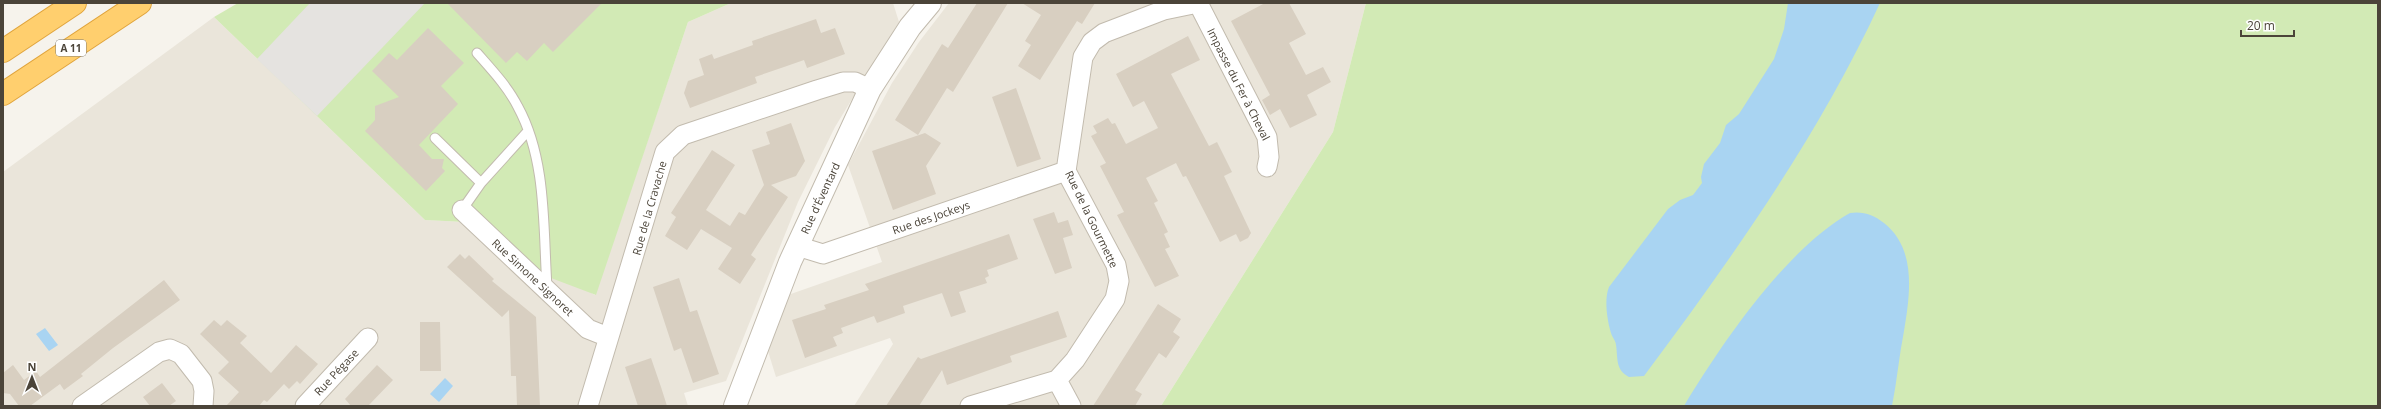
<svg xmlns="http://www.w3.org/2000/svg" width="2381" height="409" font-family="'Open Sans',sans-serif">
	<rect width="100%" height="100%" fill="#f6f3ec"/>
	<!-- residential -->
	<path fill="#eae5da" d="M731,3H893L899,22L835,127L798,202L726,381L684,393L688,406H3V172L214,17L425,220L465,222L595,295L688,22Z
		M949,3H1366L1333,132L1161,406H854L893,344L890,338L776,377L767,348L788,295L882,262L848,165L892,83L919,42Z"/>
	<!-- green -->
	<path fill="#d2eab5" d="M238,3H731L688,22L596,295L543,275L465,222L425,220L214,17Z
		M1366,3H2378V406H1161L1333,132Z"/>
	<!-- parking -->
	<path fill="#e5e3e0" d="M310,3H425L317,116L257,59Z"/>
	<!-- water -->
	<path fill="#a9d4f2" d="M1788,3H1880C1818,137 1732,258 1644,376L1629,377C1615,370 1618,357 1616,345C1616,341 1612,337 1611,333C1607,320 1604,299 1609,287L1668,209L1680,200L1693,195L1702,183L1701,177L1704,164L1720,143L1726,125L1739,114L1774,59L1784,29Z
		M1850,213C1863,211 1874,215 1884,223C1917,249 1910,295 1904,331C1899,356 1897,381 1892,406H1684C1722,343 1786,249 1850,213Z
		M45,328L58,345L49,351L36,334Z
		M445,378L453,386L439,402L430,394Z"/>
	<!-- building -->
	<path fill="#d8cfc1" d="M447,3H602L553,52L544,43L527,61L517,52L506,63Z
		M977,3H1008L953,92L947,88L918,135L895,120L942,44L948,48Z
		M1022,3H1095L1082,24L1077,21L1040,80L1018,66L1031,45L1025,41L1041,15Z
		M1265,3H1289L1306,34L1289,43L1306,75L1323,67L1331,82L1307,95L1317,115L1290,128L1280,109L1270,115L1262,100L1270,95L1231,21Z
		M816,19L821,33L835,28L845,54L807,68L804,60L784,67L755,77L757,83L690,108L684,93L688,81L704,75L699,59L712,54L714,59L753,45L752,41Z
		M428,28L464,63L441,86L458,104L419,145L432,159H444L442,168L445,171L426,191L365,131L375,120V106L399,97L372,71L389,53L397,60Z
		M1188,36L1200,60L1171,74L1209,146L1217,142L1232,172L1224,176L1251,233L1248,238L1240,242L1236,234L1220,242L1186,176L1183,177L1176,163L1146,178L1158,201L1154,203L1168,232L1164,234L1170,247L1165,249L1179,276L1155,287L1117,215L1124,212L1100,166L1106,163L1091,136L1097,133L1093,126L1108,118L1112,124L1115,123L1126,144L1158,128L1144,101L1133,107L1116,74Z
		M1016,88L1041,159L1017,167L992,97Z
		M791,123L805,161L796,176L771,185L788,197L751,255L756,259L740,284L718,269L732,248L701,229L687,250L665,236L676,217L671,213L712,150L735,165L706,210L730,226L739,212L745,215L764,185L752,150L770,144L766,132Z
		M925,133L941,143L926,166L936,194L893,210L872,151Z
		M1054,212L1058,223L1068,220L1073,235L1063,238L1072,268L1055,274L1033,219Z
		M1009,234L1018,259L987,270L989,276L985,278L987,283L959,292L966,312L951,317L942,293L903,306L905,313L877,323L874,316L841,328L843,333L833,337L837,346L805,358L792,320L826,309L824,305L869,290L865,284Z
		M460,254L465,259L469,255L494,279L492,281L536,317L540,406H517L516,376H511L509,310L502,317L447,267Z
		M679,278L690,312L697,310L719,374L693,383L681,348L674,351L653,287Z
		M164,280L180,300L113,348L81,374L83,376L64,390L60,384L30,406H19L10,394L3,393V373L13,365L24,380L36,371L40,377Z
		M1158,304L1181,319L1173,332L1180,337L1166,358L1159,353L1135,390L1142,394L1135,406H1093Z
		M1058,311L1067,337L1010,356L1012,362L947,385L942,370L919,406H886L918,357L921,359Z
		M214,320L221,326L227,320L247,336L240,343L271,373L296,345L318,364L300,384L297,381L289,389L284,384L267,402L264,400L259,406H226L239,392L218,373L229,362L200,334Z
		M420,322H440L441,371H420Z
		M651,358L661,387L667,406H638L625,367Z
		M377,365L393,380L368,406H351L345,399Z
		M162,383L176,401L169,406H150L143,397Z"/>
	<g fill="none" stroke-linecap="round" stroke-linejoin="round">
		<defs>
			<path id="service" d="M477,53C492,70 508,87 518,107C547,160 543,228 547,287
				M435,138L481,183
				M462,210L481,183L528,131"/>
			<path id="minor" d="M1198,3L1267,137L1269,157L1267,167
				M462,210L588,329L608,337
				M797,246L823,254L1066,171
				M1057,380L1071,406
				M82,406L159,352L170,349L181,354L202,381L204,391L203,406
				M305,406L368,338
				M588,406L665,152L683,135L817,90L843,82H855L870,89
				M970,406L1057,380L1075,360L1115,299L1119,281L1116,265L1066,171L1083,57L1092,42L1104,33L1164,10L1198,3"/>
			<path id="tertiary" d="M735,406L790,262L870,89L910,27L930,3"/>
			<path id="motorway" d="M3,51L75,3
				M3,94L140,3"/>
		</defs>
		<!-- service casing -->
		<use href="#service" stroke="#c2bbae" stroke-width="11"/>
		<!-- minor casing -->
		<use href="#minor" stroke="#c2bbae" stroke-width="21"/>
		<!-- tertiary casing -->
		<use href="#tertiary" stroke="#c2bbae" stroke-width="24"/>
		<!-- motorway casing -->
		<use href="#motorway" stroke="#e0a43c" stroke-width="24"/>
		<!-- service -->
		<use href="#service" stroke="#fff" stroke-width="9"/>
		<!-- minor -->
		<use href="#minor" stroke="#fff" stroke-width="19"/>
		<!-- tertiary -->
		<use href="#tertiary" stroke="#fff" stroke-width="22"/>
		<!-- motorway -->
		<use href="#motorway" stroke="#ffcf6e" stroke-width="22"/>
	</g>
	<g text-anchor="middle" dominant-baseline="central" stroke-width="3" stroke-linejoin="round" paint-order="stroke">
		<!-- shield labels -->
		<rect fill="#fff" stroke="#817c74" stroke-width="1" x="56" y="40" width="30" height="16" rx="3"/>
		<g font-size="10" font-weight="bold" fill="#4b4439">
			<text x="71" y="48">A 11</text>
		</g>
		<!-- street labels -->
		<g font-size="11" fill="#4b4439" stroke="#fff">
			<text transform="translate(1239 84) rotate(63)">Impasse du Fer à Cheval</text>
			<text transform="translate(820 198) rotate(-65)">Rue d'Éventard</text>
			<text transform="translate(649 208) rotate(-74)">Rue de la Cravache</text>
			<text transform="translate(931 217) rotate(-19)">Rue des Jockeys</text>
			<text transform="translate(1092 219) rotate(64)">Rue de la Gourmette</text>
			<text transform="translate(533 277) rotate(43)">Rue Simone Signoret</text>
			<text transform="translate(336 372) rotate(-47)">Rue Pégase</text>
		</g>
	</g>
	<!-- border -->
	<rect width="2381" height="409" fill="none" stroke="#4b4439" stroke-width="8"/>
	<!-- north arrow -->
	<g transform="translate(32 377)" stroke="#ffffff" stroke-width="3" paint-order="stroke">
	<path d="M0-3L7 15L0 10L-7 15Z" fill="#4b4439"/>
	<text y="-6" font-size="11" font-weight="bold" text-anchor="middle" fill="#4b4439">N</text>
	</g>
	<!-- scale -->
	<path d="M2241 30v6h53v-6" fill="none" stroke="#4b4439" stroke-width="2"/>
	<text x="2247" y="30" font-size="12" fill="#4b4439" stroke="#ffffff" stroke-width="3" paint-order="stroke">20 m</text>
</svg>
